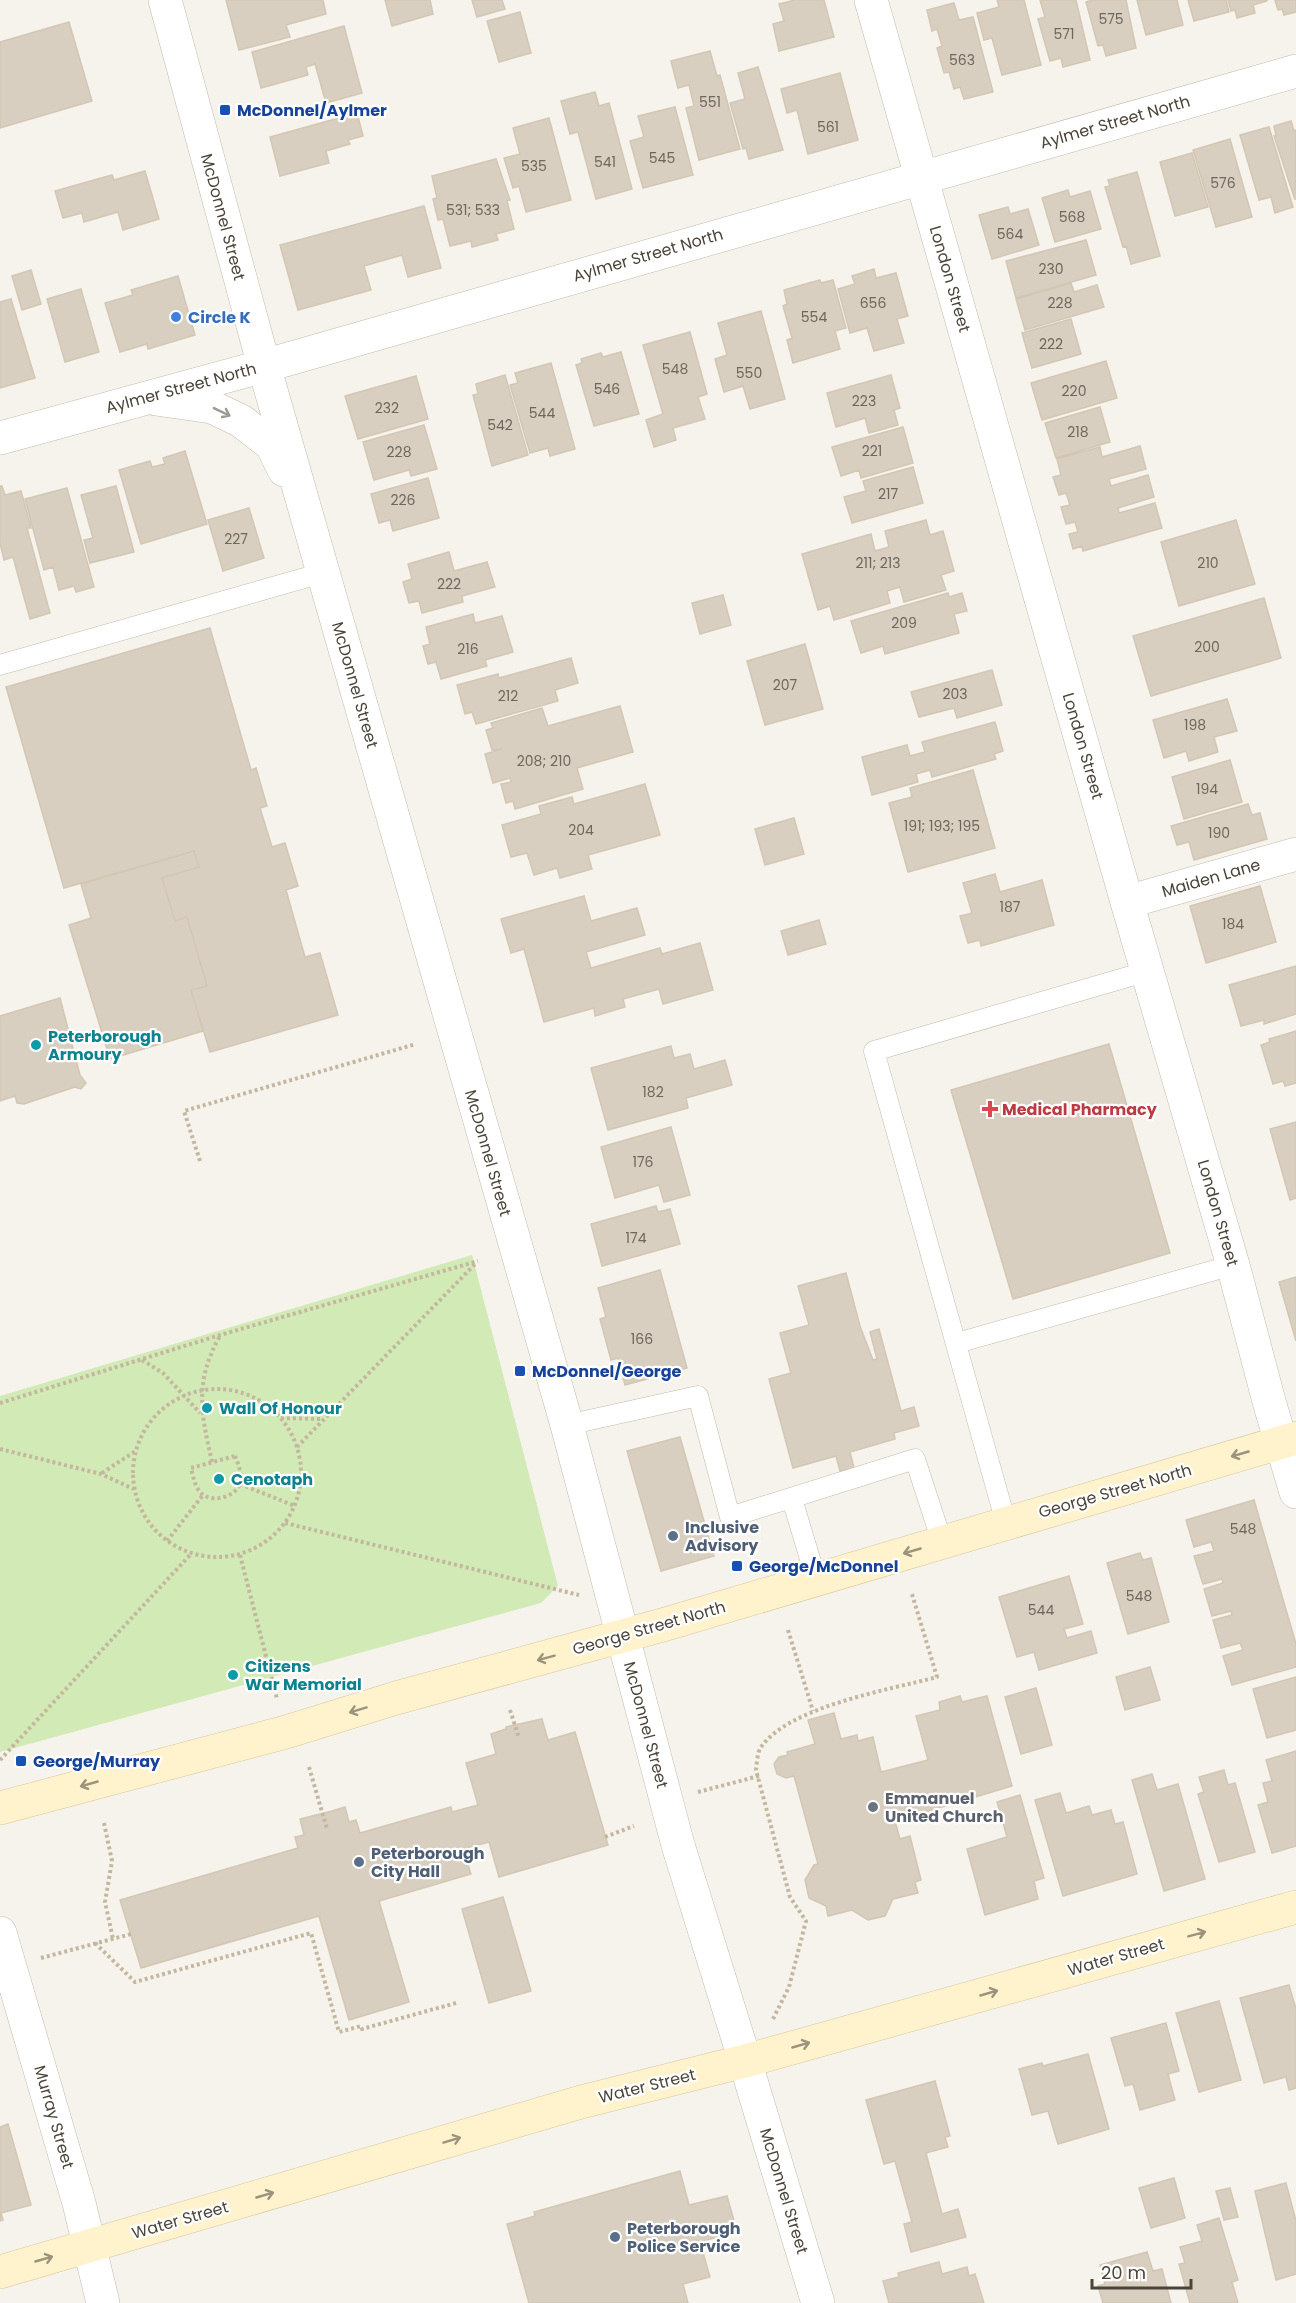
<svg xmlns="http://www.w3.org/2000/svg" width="1296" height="2303" font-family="Poppins,sans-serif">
	<rect width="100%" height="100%" fill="#f6f3ec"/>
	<!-- green -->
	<path fill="#d2eab5" d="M472,1255L558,1586L541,1603L0,1752V1396Z"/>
	<!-- building -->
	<path fill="#d8cfc1" stroke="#d3c7b4" stroke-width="1.5" d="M226,0H323L326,14L286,25L290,37L239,50Z
		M385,0H430L433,14L392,26Z
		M472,0H502L505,9L477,17Z
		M795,0H824L834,37L779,51L773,24L784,21L779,4Z
		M997,0H1024L1041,65L1002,75L992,38L984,40L977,13L999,7Z
		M1040,0H1076L1090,60L1063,67L1061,58L1050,61L1038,19L1045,17Z
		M1092,0H1126L1136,48L1106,56L1103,45L1098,46L1086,2Z
		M1137,0H1177L1183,25L1146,35Z
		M1188,0H1226L1229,12L1194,21Z
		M1228,0H1267V1L1253,5L1255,13L1237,18L1235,10L1231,11Z
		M1275,0H1296V12L1284,15L1282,9L1278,10Z
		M954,3L959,20L973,17L993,92L964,99L960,87L954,89L949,72L944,73L937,48L942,46L937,29L932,31L927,10Z
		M520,12L531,53L499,62L487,21Z
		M69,22L92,101L0,128V42Z
		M344,26L362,93L326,103L315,64L306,67L308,75L261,88L252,52Z
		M710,51L717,76L720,75L740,149L699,160L686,108L694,106L689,85L678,88L671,61Z
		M758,67L783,150L749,159L746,148L743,149L730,103L745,99L738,73Z
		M840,73L858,140L808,154L797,110L787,113L781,89Z
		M595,92L599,106L609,103L632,189L596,199L578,132L570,134L561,101Z
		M675,107L693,175L643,188L630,141L644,137L638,116Z
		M357,113L363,136L348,140L350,144L326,151L329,163L280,176L270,137Z
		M549,118L571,200L526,212L519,186L513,188L504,158L520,154L513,128Z
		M1291,121L1294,131L1296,130L1295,200L1274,136H1276L1274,126Z
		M1269,127L1293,207L1275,213L1271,197L1259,200L1240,135Z
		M1230,139L1252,217L1216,227L1193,150Z
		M1192,153L1208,207L1175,216L1160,162Z
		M496,159L510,200L507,201L514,229L496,234L498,240L472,247L471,241L450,246L443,219L438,220L433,199L437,198L432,176Z
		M145,171L159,219L123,230L118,212L84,222L82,213L63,218L55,191L112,175L114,180Z
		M1137,172L1160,256L1131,264L1126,246L1123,247L1105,187L1110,186L1108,180Z
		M1068,190L1070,197L1090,191L1101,229L1055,242L1042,198Z
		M424,206L441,268L408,277L402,255L364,266L371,290L298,310L280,245Z
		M1008,207L1010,214L1028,209L1039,245L992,259L979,215Z
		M1086,240L1096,275L1016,298L1006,261Z
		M874,269L876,278L896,273L908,316L897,319L904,343L874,351L867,328L850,333L838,289L855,284L852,276Z
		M31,270L41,304L22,310L12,276Z
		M178,276L195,335L148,349L147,344L120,352L105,303L133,295L131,290Z
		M820,280L821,283L833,280L846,328L835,331L840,349L793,363L787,340L792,338L783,306L787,304L784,290Z
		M1071,283L1074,292L1097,285L1104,307L1025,330L1016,299Z
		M81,289L99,352L65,362L47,299Z
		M11,299L35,378L0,388V302Z
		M761,311L785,399L750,409L743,386L724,392L715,359L727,355L718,323Z
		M1071,319L1081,354L1032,368L1022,333Z
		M690,332L707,394L698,397L705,419L673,428L676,440L654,447L646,420L663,414L643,345Z
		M621,352L639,414L594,426L576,365L582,363L581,359L601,353L603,357Z
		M1106,361L1117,398L1042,420L1031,383Z
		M551,363L575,449L550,456L548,448L530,453L510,385L518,383L515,373Z
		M505,375L528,455L492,466L473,395L478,394L476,384Z
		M891,375L900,408L894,410L898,425L869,433L865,418L836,427L827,393Z
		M416,376L428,419L358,439L345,396Z
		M1100,407L1110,442L1056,458L1045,423Z
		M424,425L437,469L411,476L409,470L374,480L363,442Z
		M903,427L913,463L861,478L859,470L841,476L832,447Z
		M1140,446L1146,469L1109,479L1111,486L1148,475L1154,497L1118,508L1119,513L1155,503L1162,528L1083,551L1082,546L1073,549L1069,534L1078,532L1075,522L1066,524L1061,507L1070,505L1066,493L1059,495L1053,477L1061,475L1057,459L1100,447L1102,457Z
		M185,451L207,524L141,544L119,470L150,461L152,467L165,464L163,458Z
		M913,467L923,503L852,523L844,497L866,491L863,481Z
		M428,478L439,518L393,531L390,520L379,523L371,494Z
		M0,486H2L5,495L21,491L31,528H27L50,613L30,619L13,557L4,560L0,543Z
		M116,486L134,552L90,563L84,540L93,538L81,495Z
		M67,488L94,587L76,592L74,586L59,590L53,567L44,570L25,499Z
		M249,508L264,558L223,571L208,520Z
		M926,520L930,535L943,531L954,571L941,575L946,590L904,602L900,587L887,591L890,603L834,620L830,606L818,610L802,554L871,534L875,551L889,547L885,531Z
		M1236,520L1255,584L1179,606L1161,542Z
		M449,552L454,571L487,562L495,587L462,596L463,602L422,613L419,601L409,603L403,582L412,579L408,564Z
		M948,593L949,597L962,593L967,611L954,614L959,633L885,654L883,646L861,653L851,621Z
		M723,595L731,625L700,634L692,603Z
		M1264,598L1281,658L1151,696L1133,636Z
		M473,614L475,623L502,616L513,652L485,660L487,666L441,679L436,662L428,664L423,646L430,644L426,627Z
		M210,628L251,770L256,768L267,806L260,808L272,847L285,843L298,886L286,890L305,957L320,953L338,1015L210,1052L191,990L207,986L187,917L175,921L162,878L199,867L194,851L64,888L6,687Z
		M805,644L823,709L765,725L747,661Z
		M571,658L578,683L555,690L558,701L476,724L472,712L465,714L457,685L498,674L499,678Z
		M992,670L1002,705L957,718L954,708L919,717L911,692Z
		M1227,699L1237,731L1214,737L1218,752L1189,761L1186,751L1164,758L1153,720Z
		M620,706L633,752L577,768L583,789L515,809L513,801L506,803L501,784L511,782L510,778L493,783L485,754L502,749L492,750L486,730L493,728L491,723L542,708L548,726Z
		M995,722L1003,751L994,754L996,759L932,777L930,770L916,774L918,782L872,795L862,757L907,745L910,756L925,752L922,742Z
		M1230,760L1242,802L1184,819L1172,777Z
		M973,770L995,848L908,872L889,803L912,797L910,788Z
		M645,784L660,835L588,855L592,869L560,878L557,868L534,875L527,853L511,857L502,825L541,814L539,806L572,797L574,804Z
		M1248,804L1252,815L1260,813L1267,839L1194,860L1189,842L1177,845L1171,826Z
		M794,818L804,854L765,865L755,829Z
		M194,851L199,867L162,878L175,921L187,917L207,986L191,990L203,1031L110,1059L69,925L91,918L81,884Z
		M995,874L1000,892L1042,880L1054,925L981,946L980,940L968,943L960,916L972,913L963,883Z
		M1260,886L1276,942L1206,963L1190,906Z
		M584,896L591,921L637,908L645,935L586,952L591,968L660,948L662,954L700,943L713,990L663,1004L659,989L623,999L625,1007L595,1016L594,1008L544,1022L524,949L511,953L501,919Z
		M819,920L826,944L788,955L781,931Z
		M1296,966V1014L1264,1024V1020L1241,1026L1229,985Z
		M60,998L80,1075L86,1083L81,1089L75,1087L24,1104L17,1103L15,1096L0,1101V1016Z
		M1296,1031V1083L1285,1086L1283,1081L1273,1084L1261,1045L1270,1042L1269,1039Z
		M1109,1044L1170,1253L1013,1299L951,1090Z
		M671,1046L674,1058L690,1054L694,1069L725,1060L732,1085L686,1098L688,1108L608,1130L591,1068Z
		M1296,1122V1198L1290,1200L1270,1129Z
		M671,1127L690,1195L664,1202L659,1185L615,1198L601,1147Z
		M656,1206L658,1212L670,1209L680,1244L602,1266L591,1224Z
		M660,1270L687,1368L625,1385L618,1358L611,1360L600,1319L606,1317L598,1288Z
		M846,1273L860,1326L873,1360L877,1359L870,1332L879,1329L901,1411L914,1407L919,1426L894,1433L895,1439L850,1452L854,1468L840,1471L836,1456L793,1468L769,1379L791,1373L780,1333L809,1325L798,1286Z
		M1296,1277V1341L1279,1282Z
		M680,1437L714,1556L661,1571L627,1451Z
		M1254,1500L1296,1644V1667L1232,1685L1223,1656L1243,1650L1240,1643L1221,1648L1213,1620L1232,1615L1231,1611L1212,1616L1204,1589L1223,1583L1222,1579L1203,1584L1194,1556L1214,1551L1211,1542L1194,1547L1186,1520Z
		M1140,1553L1143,1560L1151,1558L1169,1622L1128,1634L1107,1563Z
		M1069,1576L1083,1624L1064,1629L1067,1638L1091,1631L1097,1653L1039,1670L1034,1652L1017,1657L999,1597Z
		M1150,1667L1160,1700L1125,1710L1116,1677Z
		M1296,1677V1730L1267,1738L1253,1689Z
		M1036,1688L1052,1745L1021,1754L1005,1697Z
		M960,1696L962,1702L987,1696L1012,1786L895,1821L900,1839L910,1836L921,1880L915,1882L918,1893L893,1899L885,1916L868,1920L852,1910L828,1916L826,1906L809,1898L805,1880L814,1865L818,1864L794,1776L786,1778L777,1774L774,1764L779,1757L788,1755L787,1752L815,1744L808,1720L834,1713L841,1739L857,1735L858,1741L873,1737L881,1772L928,1760L916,1716L940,1710L939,1702Z
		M542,1719L548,1740L575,1732L608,1845L499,1877L489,1842L463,1849L471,1874L379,1901L409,2002L349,2020L319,1916L141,1968L120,1900L298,1848L295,1837L304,1835L300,1819L332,1811L345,1807L349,1822L356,1820L360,1833L451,1807L452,1812L478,1805L466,1763L496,1754L491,1734L506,1729V1727Z
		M1296,1751V1846L1272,1853L1258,1805L1268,1802L1263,1783L1272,1781L1266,1760Z
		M1224,1770L1228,1785L1235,1783L1255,1852L1219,1862L1198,1794L1204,1792L1199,1777Z
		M1152,1774L1157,1790L1178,1784L1205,1879L1164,1891L1132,1780Z
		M1060,1793L1066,1813L1089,1806L1092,1815L1111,1810L1115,1824L1123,1822L1137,1874L1063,1896L1035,1800Z
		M1020,1795L1044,1878L1034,1881L1038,1899L985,1915L967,1849L1007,1837L997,1802Z
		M503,1897L531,1991L489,2003L462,1909Z
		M1289,1985L1296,2009V2088L1289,2090L1286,2077L1264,2083L1240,1998Z
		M1219,2001L1241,2080L1199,2092L1176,2013Z
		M1166,2023L1179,2071L1168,2074L1175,2100L1140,2110L1133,2084L1125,2086L1111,2038Z
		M1088,2054L1109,2129L1058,2144L1048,2111L1032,2115L1019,2069L1042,2063L1043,2066Z
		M935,2081L950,2136L945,2137L948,2147L926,2153L942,2214L958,2209L966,2237L911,2252L904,2224L912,2222L895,2161L884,2164L866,2100Z
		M8,2124L31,2205L1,2213L3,2220L0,2221V2127Z
		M680,2171L689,2205L727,2196L737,2231L700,2242L710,2277L683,2284L688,2303H529L507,2224L535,2216L534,2212Z
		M1174,2178L1185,2218L1151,2228L1139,2188Z
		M1286,2183L1296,2221V2274L1276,2280L1255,2191Z
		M1230,2188L1238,2217L1224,2220L1216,2191Z
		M1219,2218L1238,2280L1232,2282L1238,2303H1190L1179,2264L1185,2263L1180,2247L1202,2241L1197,2225Z
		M1147,2252L1153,2271L1162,2269L1171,2303H1103L1098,2286L1105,2284L1100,2265Z
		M939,2262L942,2274L967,2267L969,2276L975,2274L984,2303H889L883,2281L899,2277L898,2273Z"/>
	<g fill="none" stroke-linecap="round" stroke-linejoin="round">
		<defs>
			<path id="service" d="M0,665L322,573
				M957,1343L1233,1265
				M567,1425L698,1396L730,1517L915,1459L942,1542
				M792,1499L816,1579
				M1006,1523L874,1051L1148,971"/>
			<path id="minor" d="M871,0L1127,902L1233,1265L1270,1405L1296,1492
				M1127,902L1296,854
				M0,1933L79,2203L103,2303
				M745,2061L818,2303"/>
			<path id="tertiary" d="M165,0L264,366L567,1425L678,1845L745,2061
				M156,399L212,407L241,421L272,445L284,470
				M0,438L264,366L1296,71"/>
			<path id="secondary" d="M0,1808L286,1732L396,1698L666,1624L1296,1438
				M0,2272L581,2102L745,2061L1296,1907"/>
		</defs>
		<!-- service casing -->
		<use href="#service" stroke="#c2bbae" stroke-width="21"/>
		<!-- minor casing -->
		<use href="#minor" stroke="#c2bbae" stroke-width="34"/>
		<!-- tertiary casing -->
		<use href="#tertiary" stroke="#c2bbae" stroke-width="34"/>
		<!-- secondary casing -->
		<use href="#secondary" stroke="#d6c79b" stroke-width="34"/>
		<!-- path -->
		<path stroke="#c4b79f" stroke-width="4" stroke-dasharray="3 3" stroke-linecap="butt" d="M200,1161L184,1111L416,1044
			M142,1360L163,1373L200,1413
			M133 1473a84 84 0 1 1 168 0a84 84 0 1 1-168 0Z
			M0,1403L220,1335L478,1261
			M281,1418L321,1419
			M297,1447L476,1263
			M0,1449L101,1474L134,1489
			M235,1456C238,1464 243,1475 240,1484C235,1497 213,1503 202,1494C195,1488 193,1476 191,1468Z
			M212,1462C201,1413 194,1382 220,1336
			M102,1473L137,1450
			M240,1484L295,1506
			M285,1523L579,1595
			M167,1541L203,1495
			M240,1555L277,1699
			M788,1630L813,1711
			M510,1710L519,1738
			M0,1760L191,1554
			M309,1767L327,1829
			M698,1792L759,1776
			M104,1823L112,1861L105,1902L113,1939
			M605,1837L634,1826
			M95,1943L135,1982L311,1933L339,2032L361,2026L362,2029L456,2003
			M41,1958L131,1934
			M773,2019L789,1987L806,1921L790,1897L756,1770C757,1763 757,1753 761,1747C790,1706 889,1690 937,1677L912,1594"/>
		<!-- service -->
		<use href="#service" stroke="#fff" stroke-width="20"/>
		<!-- minor -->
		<use href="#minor" stroke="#fff" stroke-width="33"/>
		<!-- tertiary -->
		<use href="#tertiary" stroke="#fff" stroke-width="33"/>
		<!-- secondary -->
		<use href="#secondary" stroke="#fff3cd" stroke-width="33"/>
	</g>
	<!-- one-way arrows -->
	<defs><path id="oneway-shaft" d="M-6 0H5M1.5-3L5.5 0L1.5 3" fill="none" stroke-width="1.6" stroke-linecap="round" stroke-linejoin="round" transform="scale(1.5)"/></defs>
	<use stroke="#9c9892" href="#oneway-shaft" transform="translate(222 412) rotate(26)"/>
	<g stroke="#9c937c">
		<use href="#oneway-shaft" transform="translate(1240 1454) rotate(164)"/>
		<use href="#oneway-shaft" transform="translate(912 1551) rotate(164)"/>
		<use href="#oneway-shaft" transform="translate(546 1658) rotate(165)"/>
		<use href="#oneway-shaft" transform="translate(358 1710) rotate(163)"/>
		<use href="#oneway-shaft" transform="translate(89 1784) rotate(164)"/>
		<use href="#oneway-shaft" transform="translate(1197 1934) rotate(-15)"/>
		<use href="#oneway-shaft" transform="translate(989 1993) rotate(-16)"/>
		<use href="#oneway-shaft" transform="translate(801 2045) rotate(-16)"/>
		<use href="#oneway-shaft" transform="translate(452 2140) rotate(-17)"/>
		<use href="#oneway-shaft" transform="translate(265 2195) rotate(-16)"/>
		<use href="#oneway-shaft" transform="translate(44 2259) rotate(-16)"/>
	</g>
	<!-- markers -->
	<g fill="#1a4fb4" stroke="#fff" stroke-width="2">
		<rect x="219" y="104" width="12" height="12" rx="3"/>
		<rect x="514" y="1365" width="12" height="12" rx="3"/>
		<rect x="731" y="1560" width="12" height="12" rx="3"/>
		<rect x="15" y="1755" width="12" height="12" rx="3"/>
	</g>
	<circle fill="#3f7fe0" stroke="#fff" stroke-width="2" cx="176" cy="317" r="6"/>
	<g fill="#0f9aa8" stroke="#fff" stroke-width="2">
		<circle cx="36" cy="1045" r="6"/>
		<circle cx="207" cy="1408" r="6"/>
		<circle cx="219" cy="1479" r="6"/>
		<circle cx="233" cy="1675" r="6"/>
	</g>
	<path fill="#e0444e" stroke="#fff" stroke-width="2" d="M987 1100h6v6h6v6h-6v6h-6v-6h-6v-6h6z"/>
	<g fill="#5c6f8a" stroke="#fff" stroke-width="2">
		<circle cx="673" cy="1536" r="6"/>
		<circle cx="359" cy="1862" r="6"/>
		<circle cx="615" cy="2237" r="6"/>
	</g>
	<circle fill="#6b7280" stroke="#fff" stroke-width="2" cx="873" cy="1807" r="6"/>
	<g text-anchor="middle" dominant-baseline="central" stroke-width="4.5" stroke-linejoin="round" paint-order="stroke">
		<!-- number labels -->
		<g font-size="14" fill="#6e675b">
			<text x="1111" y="19">575</text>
			<text x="1064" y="34">571</text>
			<text x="962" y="60">563</text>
			<text x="710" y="102">551</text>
			<text x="828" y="127">561</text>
			<text x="662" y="158">545</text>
			<text x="605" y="162">541</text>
			<text x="534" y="166">535</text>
			<text x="1223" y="183">576</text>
			<text x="473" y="210">531; 533</text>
			<text x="1072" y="217">568</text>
			<text x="1010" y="234">564</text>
			<text x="1051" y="269">230</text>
			<text x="873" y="303">656</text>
			<text x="1060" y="303">228</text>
			<text x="814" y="317">554</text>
			<text x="1051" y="344">222</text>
			<text x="675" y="369">548</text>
			<text x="749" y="373">550</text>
			<text x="607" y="389">546</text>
			<text x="1074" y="391">220</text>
			<text x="864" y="401">223</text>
			<text x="387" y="408">232</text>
			<text x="542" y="413">544</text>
			<text x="500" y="425">542</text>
			<text x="1078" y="432">218</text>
			<text x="872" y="451">221</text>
			<text x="399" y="452">228</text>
			<text x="888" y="494">217</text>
			<text x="403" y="500">226</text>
			<text x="236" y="539">227</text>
			<text x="878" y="563">211; 213</text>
			<text x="1208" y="563">210</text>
			<text x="449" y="584">222</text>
			<text x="904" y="623">209</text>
			<text x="1207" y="647">200</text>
			<text x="468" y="649">216</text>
			<text x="785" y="685">207</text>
			<text x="955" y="694">203</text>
			<text x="508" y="696">212</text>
			<text x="1195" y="725">198</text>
			<text x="544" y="761">208; 210</text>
			<text x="1207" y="789">194</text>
			<text x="942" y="826">191; 193; 195</text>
			<text x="581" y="830">204</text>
			<text x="1219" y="833">190</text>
			<text x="1010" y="907">187</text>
			<text x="1233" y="924">184</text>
			<text x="653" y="1092">182</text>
			<text x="643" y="1162">176</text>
			<text x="636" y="1238">174</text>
			<text x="642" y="1339">166</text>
			<text x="1243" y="1529">548</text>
			<text x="1139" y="1596">548</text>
			<text x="1041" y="1610">544</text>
		</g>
		<!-- transit labels -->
		<g font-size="16" font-weight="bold" fill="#164399" stroke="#fff" text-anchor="start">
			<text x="237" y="110">McDonnel/Aylmer</text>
			<text x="532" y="1371">McDonnel/George</text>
			<text x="749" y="1566">George/McDonnel</text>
			<text x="33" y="1761">George/Murray</text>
		</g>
		<!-- street labels -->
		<g font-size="16" fill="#4b4439" stroke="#fff">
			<text transform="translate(1115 122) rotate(-16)">Aylmer Street North</text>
			<text transform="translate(223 217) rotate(75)">McDonnel Street</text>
			<text transform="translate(648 255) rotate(-16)">Aylmer Street North</text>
			<text transform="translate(950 279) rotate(74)">London Street</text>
			<text transform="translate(181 388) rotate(-15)">Aylmer Street North</text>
			<text transform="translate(355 685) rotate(74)">McDonnel Street</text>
			<text transform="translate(1083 746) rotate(74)">London Street</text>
			<text transform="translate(1211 878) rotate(-16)">Maiden Lane</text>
			<text transform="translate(488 1153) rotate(74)">McDonnel Street</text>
			<text transform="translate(1218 1213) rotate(74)">London Street</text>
			<text transform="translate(1115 1491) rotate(-16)">George Street North</text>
			<text transform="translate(649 1628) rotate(-16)">George Street North</text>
			<text transform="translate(646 1725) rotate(75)">McDonnel Street</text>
			<text transform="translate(1116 1957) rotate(-16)">Water Street</text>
			<text transform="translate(647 2086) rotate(-14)">Water Street</text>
			<text transform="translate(54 2117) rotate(74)">Murray Street</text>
			<text transform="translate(784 2191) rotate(73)">McDonnel Street</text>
			<text transform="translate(180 2220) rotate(-16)">Water Street</text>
		</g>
		<!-- shop labels -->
		<g font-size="16" font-weight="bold" fill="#366cbe" stroke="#fff" text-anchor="start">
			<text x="188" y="317">Circle K</text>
		</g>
		<!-- culture labels -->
		<g font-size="16" font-weight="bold" fill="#0d838f" stroke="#fff" text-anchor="start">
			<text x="48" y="1036">Peterborough<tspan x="48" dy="18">Armoury</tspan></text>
			<text x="219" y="1408">Wall Of Honour</text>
			<text x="231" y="1479">Cenotaph</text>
			<text x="245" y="1666">Citizens<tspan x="245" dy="18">War Memorial</tspan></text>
		</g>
		<!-- health labels -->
		<g font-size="16" font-weight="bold" fill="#be3a42" stroke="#fff" text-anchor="start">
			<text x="1002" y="1109">Medical Pharmacy</text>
		</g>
		<!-- service labels -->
		<g font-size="16" font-weight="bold" fill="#4e5e75" stroke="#fff" text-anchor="start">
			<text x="685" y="1527">Inclusive<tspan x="685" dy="18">Advisory</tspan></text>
			<text x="371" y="1853">Peterborough<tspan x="371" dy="18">City Hall</tspan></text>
			<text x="627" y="2228">Peterborough<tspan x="627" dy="18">Police Service</tspan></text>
		</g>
		<!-- worship labels -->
		<g font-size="16" font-weight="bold" fill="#5b616d" stroke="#fff" text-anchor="start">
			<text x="885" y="1798">Emmanuel<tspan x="885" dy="18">United Church</tspan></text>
		</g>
	</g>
	<!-- scale -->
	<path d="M1092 2279v9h99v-9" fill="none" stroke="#4b4439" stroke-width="3"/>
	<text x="1101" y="2279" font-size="18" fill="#4b4439" stroke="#ffffff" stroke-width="4.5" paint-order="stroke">20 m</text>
</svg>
